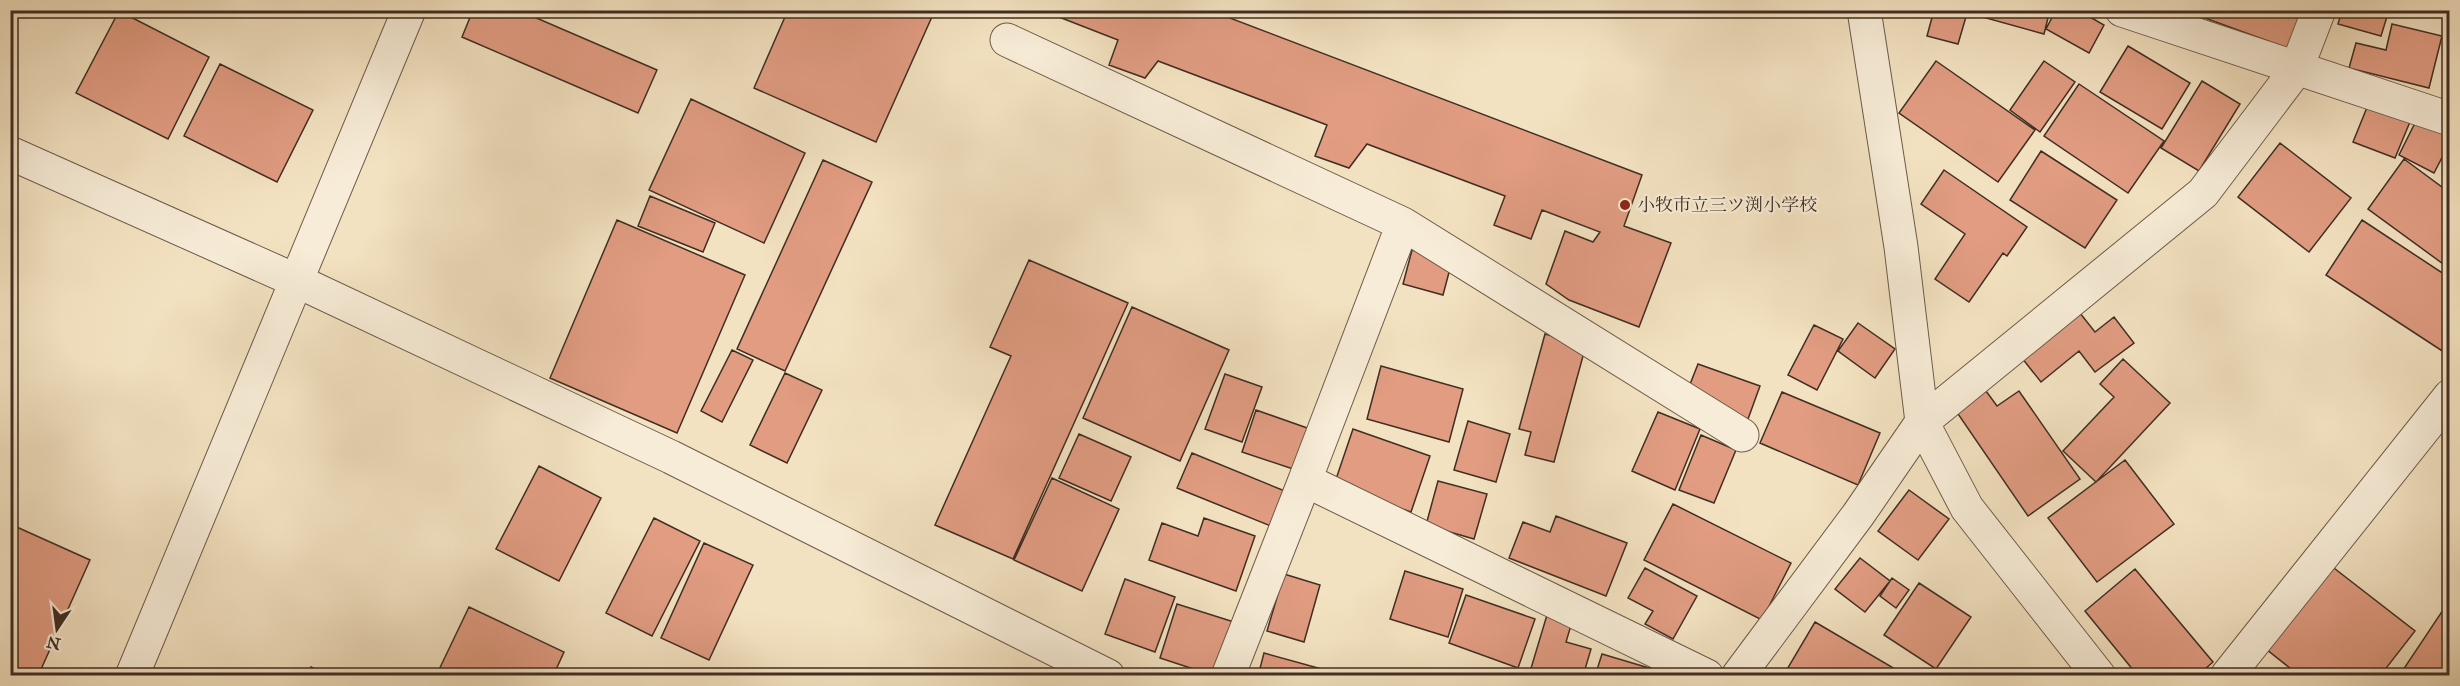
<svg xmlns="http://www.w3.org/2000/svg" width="2460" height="686" font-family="'IM FELL Great Primer','Noto Serif JP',serif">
	<rect width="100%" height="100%" fill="#f3e2c1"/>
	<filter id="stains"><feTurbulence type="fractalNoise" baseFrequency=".00333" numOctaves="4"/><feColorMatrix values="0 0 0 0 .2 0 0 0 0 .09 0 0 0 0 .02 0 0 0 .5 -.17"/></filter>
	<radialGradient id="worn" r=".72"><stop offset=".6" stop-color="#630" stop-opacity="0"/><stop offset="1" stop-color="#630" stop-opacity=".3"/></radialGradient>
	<!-- building -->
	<path fill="#e19c82" stroke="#402e23" stroke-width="1.5" d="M473,10H518L657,70L638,113L462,37Z
		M788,10H935L876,142L754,88Z
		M1041,10H1209L1642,175L1624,226L1671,243L1639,327L1569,300L1546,284L1565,231L1593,242L1600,232L1542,210L1531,239L1494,225L1505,196L1367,144L1349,168L1315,156L1327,125L1158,61L1145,78L1109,65L1118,40Z
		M1934,10H1968L1958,44L1927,36Z
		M1968,10H2050L2044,34L1968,13Z
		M2056,10H2078L2104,25L2089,53L2046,29Z
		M2183,10H2307L2293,50Z
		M2342,10H2389L2381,36L2338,24Z
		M119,11L209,57L168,139L76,93Z
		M2392,24L2442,36L2429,88L2349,68L2356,43L2386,50Z
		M2128,46L2190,83L2162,129L2100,92Z
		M1936,61L2035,130L1998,182L1899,113Z
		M2044,61L2075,82L2040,132L2010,110Z
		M220,64L313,110L277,182L184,136Z
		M2450,76V101L2443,100Z
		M2202,81L2240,104L2199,171L2161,148Z
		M2079,84L2164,141L2128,193L2044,136Z
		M691,99L805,153L764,243L649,190Z
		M2370,100L2412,117L2395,158L2353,142Z
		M2417,119L2450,135V142L2434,173L2399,155Z
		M2280,143L2351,198L2309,252L2238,197Z
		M2041,151L2117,200L2085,248L2010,200Z
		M2404,159L2450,193V269L2368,209Z
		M823,160L872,182L785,371L737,349Z
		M1944,170L2027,227L2007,256L2003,253L1969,302L1935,279L1965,234L1921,204Z
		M650,196L715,223L703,252L638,226Z
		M617,220L745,275L677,433L550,378Z
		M2362,220L2450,278V356L2326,275Z
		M1412,250L1452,261L1443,295L1403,284Z
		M1029,260L1128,303L1013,559L935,525L1011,356L990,347Z
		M2072,303L2095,332L2114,317L2134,343L2095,372L2079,351L2041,382L2014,348Z
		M1132,307L1229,350L1180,461L1083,418Z
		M1858,323L1895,349L1875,378L1838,351Z
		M1814,325L1843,339L1817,390L1788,375Z
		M1545,334L1586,345L1554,462L1525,455L1531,432L1519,429Z
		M732,350L753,360L722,422L701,411Z
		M2123,359L2170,403L2096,482L2063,451L2114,397L2100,384Z
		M1698,364L1760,386L1748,419L1685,397Z
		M1381,366L1463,389L1449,442L1367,419Z
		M785,373L822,390L787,463L750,445Z
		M1225,374L1262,387L1242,442L1205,429Z
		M1986,391L1997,406L2019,391L2080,479L2028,516L1956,411Z
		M1782,392L1880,433L1858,485L1760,443Z
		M1256,410L1313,430L1299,471L1242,452Z
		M1658,412L1700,429L1675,490L1632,471Z
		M1468,421L1510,434L1496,482L1454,470Z
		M1353,429L1430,456L1411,512L1334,485Z
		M1079,434L1131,457L1111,501L1059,478Z
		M1701,435L1736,450L1714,503L1679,490Z
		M1192,453L1292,494L1278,529L1177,488Z
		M2125,460L2174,524L2097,582L2048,518Z
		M539,466L601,498L559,581L496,549Z
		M1052,478L1119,509L1082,591L1014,560Z
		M1438,481L1487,494L1474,539L1426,525Z
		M1909,490L1949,519L1918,560L1878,531Z
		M1673,504L1791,563L1762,620L1644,560Z
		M1556,516L1627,543L1606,596L1509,558L1523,522L1550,532Z
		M654,518L700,541L652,636L606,613Z
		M1204,518L1255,536L1236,591L1149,560L1162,523L1198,536Z
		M10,524L90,560L38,676H10Z
		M704,543L753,565L709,660L661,638Z
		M1860,558L1890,581L1865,612L1835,589Z
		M2330,565L2415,631L2380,676H2300L2266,649Z
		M1645,568L1697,596L1673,639L1645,624L1653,611L1628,598Z
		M2135,569L2213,662L2197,676H2138L2085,611Z
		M1405,571L1463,589L1448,637L1390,619Z
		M1284,574L1320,585L1304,642L1267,631Z
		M1892,578L1909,590L1896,608L1880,596Z
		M1125,579L1175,597L1155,652L1105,634Z
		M1919,583L1971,617L1936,669L1884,635Z
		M1466,595L1535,619L1518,668L1449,643Z
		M1177,604L1234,622L1215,676L1160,658Z
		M469,607L564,652L553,676H436Z
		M2443,610L2450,615V676H2399Z
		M1547,615L1572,622L1566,642L1591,649L1583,676L1529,675Z
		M1815,622L1907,676H1793L1786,671Z
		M1264,653L1347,676H1258Z
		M1602,654L1676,676H1595Z
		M311,667L329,676H308Z"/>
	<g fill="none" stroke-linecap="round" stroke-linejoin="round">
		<defs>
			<path id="minor" d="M1864,10L1901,247L1922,422L1967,508L2099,676
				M2122,10L2450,119
				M1007,40L1403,224
				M10,153L297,281L671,457L1108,676
				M1305,480L1403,224L1742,435
				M1228,676L1305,480L1707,676
				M1738,676L1858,515L1922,422L2203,193L2296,70L2319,10
				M2227,676L2450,396"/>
			<path id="tertiary" d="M132,676L409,10"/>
		</defs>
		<!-- minor casing -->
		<use href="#minor" stroke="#6d5b4a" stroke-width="35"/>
		<!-- tertiary casing -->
		<use href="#tertiary" stroke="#6d5b4a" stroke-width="35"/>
		<!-- minor -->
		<use href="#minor" stroke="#f7ecd7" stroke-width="33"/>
		<!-- tertiary -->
		<use href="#tertiary" stroke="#f7ecd7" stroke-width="33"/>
	</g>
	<!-- markers -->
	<circle fill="#8f2418" stroke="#f7ecd7" stroke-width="2" cx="1625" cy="205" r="6"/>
	<g text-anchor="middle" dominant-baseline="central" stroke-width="4.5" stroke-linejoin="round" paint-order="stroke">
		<!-- poi labels -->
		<g font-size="18" fill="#402e23" stroke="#f7ecd7" text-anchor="start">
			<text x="1637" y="205">小牧市立三ツ渕小学校</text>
		</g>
	</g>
	<!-- margin -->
	<rect width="2460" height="686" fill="none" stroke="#f3e2c1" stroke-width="36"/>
	<rect x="12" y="12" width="2436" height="662" fill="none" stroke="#402e23" stroke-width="3"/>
	<rect x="18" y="18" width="2424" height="650" fill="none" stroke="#402e23" stroke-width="1.5"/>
	<!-- north arrow -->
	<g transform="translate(57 629) rotate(193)" stroke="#f7ecd7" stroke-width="4.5" paint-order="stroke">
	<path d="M0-4.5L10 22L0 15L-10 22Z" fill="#402e23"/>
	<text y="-9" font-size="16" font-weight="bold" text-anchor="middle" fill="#402e23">N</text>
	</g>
	<rect width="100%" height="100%" filter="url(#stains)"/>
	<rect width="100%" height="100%" fill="url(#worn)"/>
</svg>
